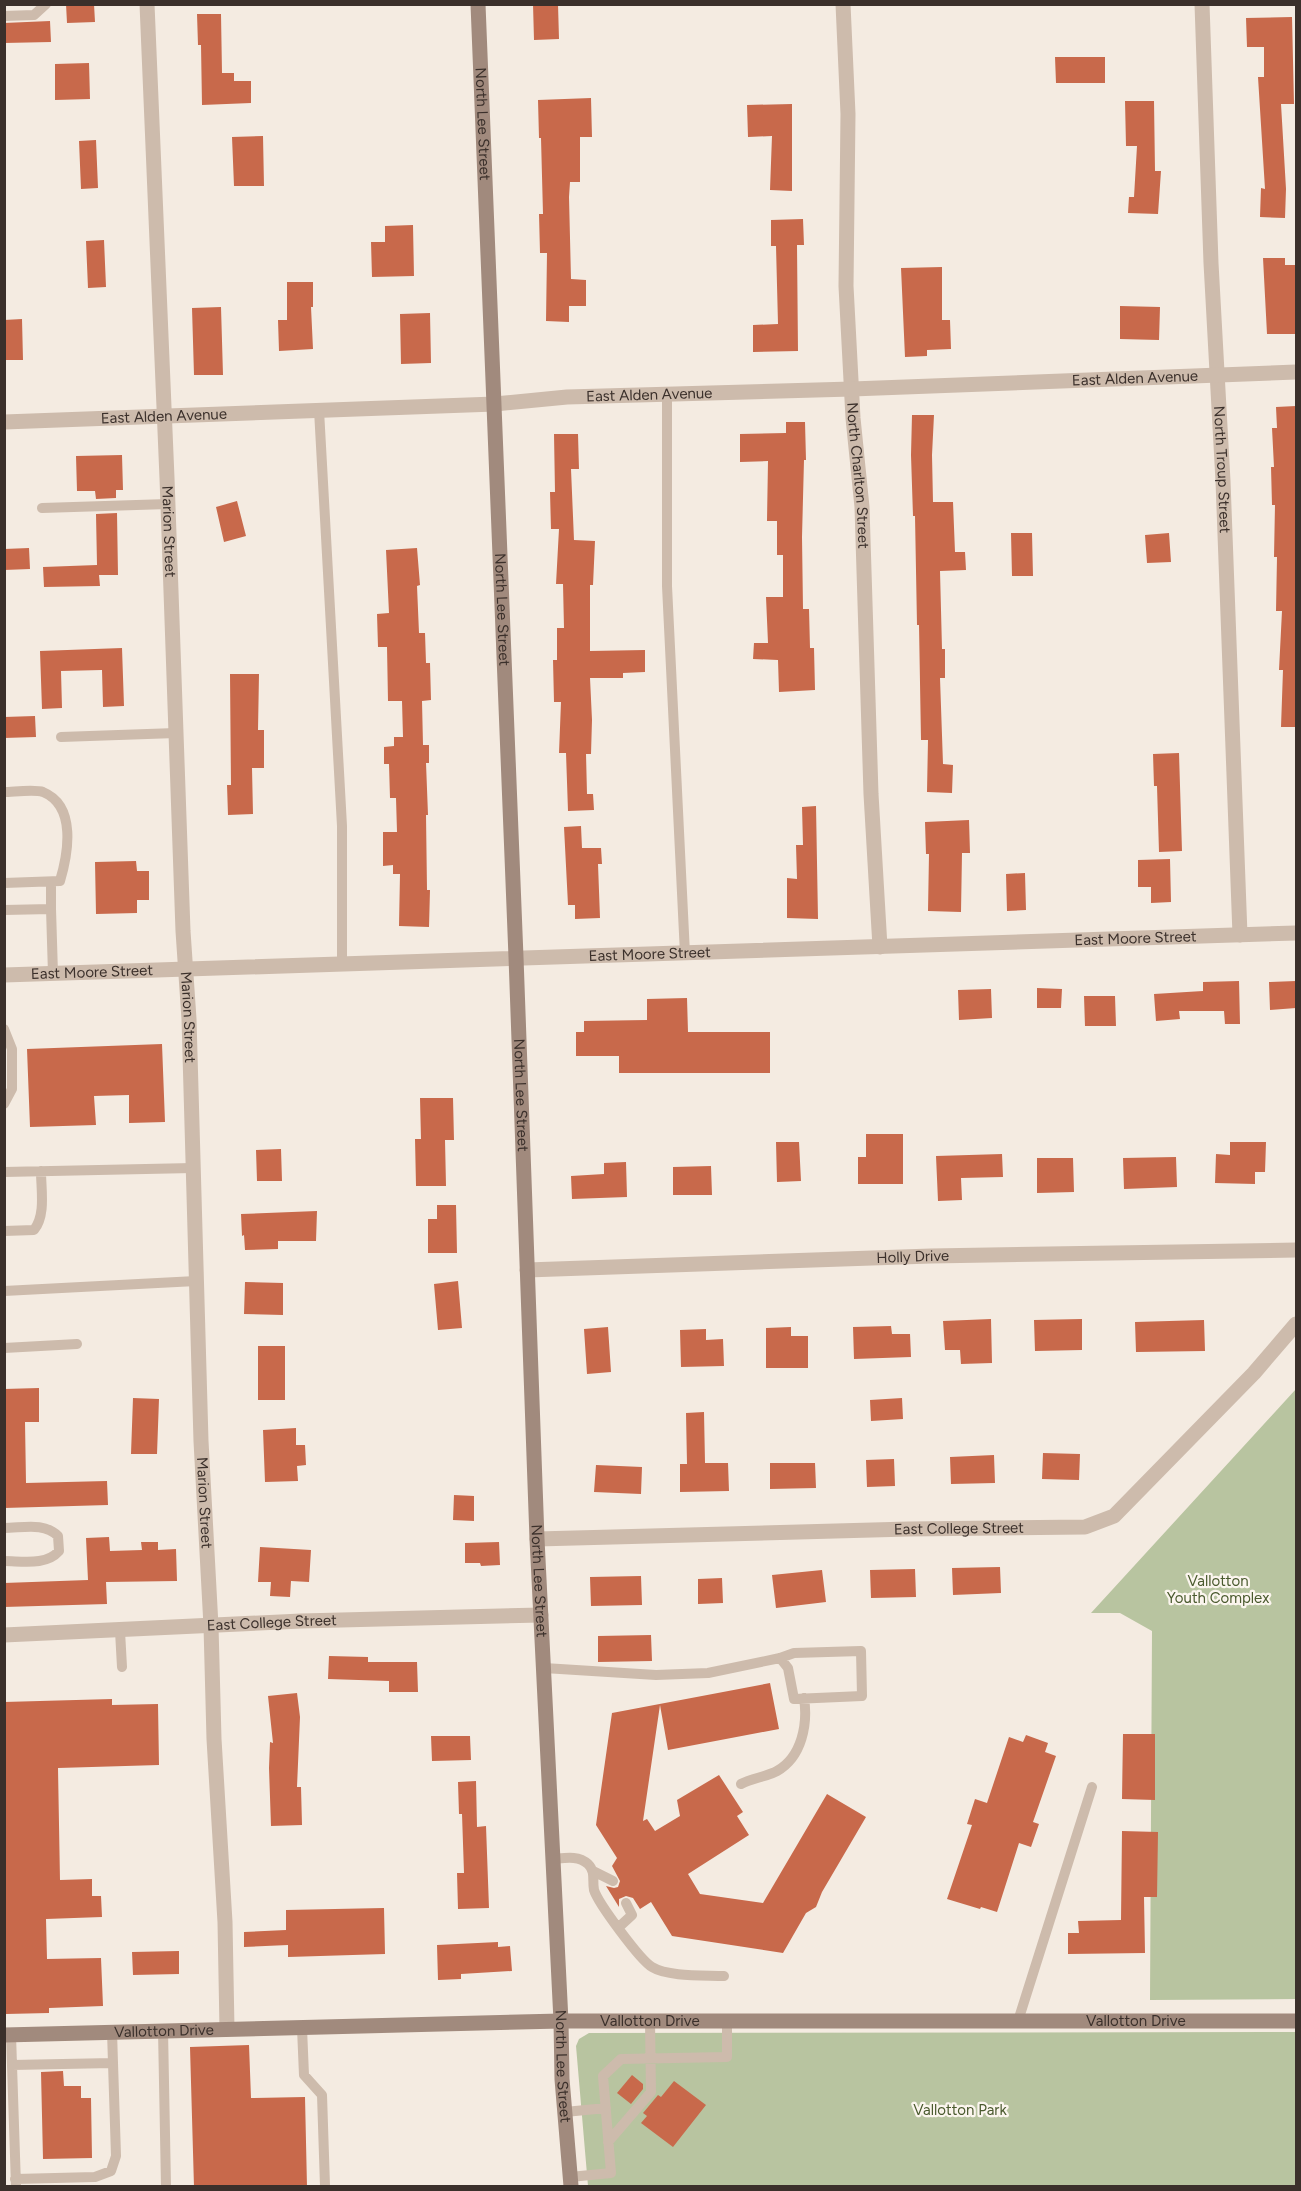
<svg xmlns="http://www.w3.org/2000/svg" width="1301" height="2191" font-family="Figtree,sans-serif">
	<rect width="100%" height="100%" fill="#f4ebe1"/>
	<!-- green -->
	<path fill="#b8c4a0" d="M1296,1389V1999L1150,2000L1152,1631L1120,1613H1091Z
		M1296,2032V2186H588L576,2046L579,2039L589,2033Z"/>
	<!-- building -->
	<path fill="#c8694b" d="M66,4H94L95,22L67,23Z
		M533,4H558L559,39L534,40Z
		M197,14H221L222,73H234V81H251V103L202,105L201,45H198Z
		M1292,17L1294,104H1281L1286,189L1285,218L1260,217L1261,188L1265,189L1258,77H1264V47H1247L1246,18Z
		M50,21L51,42L4,43V23Z
		M1055,57H1105V83H1056Z
		M89,63L90,99L55,100V64Z
		M591,98L592,137H580V182H570L569,197L571,279L586,280V306H569V322L546,321L547,253H540L539,214H543L541,138H539L538,100Z
		M1125,101H1154L1155,171H1161L1158,214L1128,213L1129,197H1134L1137,146H1126Z
		M792,104V191L770,190L772,136L748,137L747,105Z
		M263,136L264,186H234L232,137Z
		M96,140L98,188L81,189L79,141Z
		M803,219L804,245H797L798,351L753,352V325L778,324L776,246H771V220Z
		M413,225L414,276L372,277L371,242H385V226Z
		M104,240L106,287L88,288L86,241Z
		M1263,258H1285V265H1295L1296,334H1267Z
		M942,267V320H950L951,349L927,350V356L905,357L901,268Z
		M287,282H313V307H311L313,349L279,351L278,320H287Z
		M1120,306L1160,307L1159,340L1120,339Z
		M221,307L223,375H194L192,308Z
		M430,313L431,363L401,364L400,314Z
		M22,319L23,360H4V320Z
		M1296,406L1295,580L1296,727H1281L1283,670H1279L1282,611H1276L1277,557H1274L1275,505H1272L1271,467H1274L1272,428H1277L1276,407Z
		M912,415H934L932,455L933,502H953L955,552H965L966,570L940,571L942,649H945V678H940L943,764L953,765L952,793L927,792L928,740H921L919,625H917L915,516H913L911,455Z
		M786,422H805L806,460H804L802,537L803,609H809L810,648H814L815,690L779,692L778,660L753,659L754,643H768L766,597H783V555H777V521H767L768,461L740,462V434L786,433Z
		M554,434H578L579,469H571L574,540L595,541L593,585H590V651L645,650V672L623,673V678H590L592,720L591,754H586L587,794H593L594,810L568,811L566,753H559L561,702H554L553,660H557V628H564L563,584H556L559,529H551L550,492H555Z
		M122,455L123,490H116V498L96,499L95,491H77L76,456Z
		M237,501L246,536L224,542L216,507Z
		M117,513L118,575H99L100,586L44,587L43,567L97,565L96,514Z
		M1011,533H1032L1033,576H1012Z
		M1169,533L1171,562L1147,563L1145,535Z
		M29,548L30,569L4,570V549Z
		M417,548L420,585L417,586L419,633H425L426,663H430L431,700L422,701L423,745H429V763H426L428,815H426L427,890H430L429,927L399,926L400,874H393V865L383,866V832H397L396,798H390L389,764H384V747L394,746V737H403L402,701H388L387,647H378L377,614L389,613L386,550Z
		M122,648L124,706L103,707L102,670L61,671L62,708L42,709L40,651Z
		M230,674H259L258,730H264V768H252L253,814L228,815L227,785H231Z
		M35,716L36,737L4,738V717Z
		M1179,753L1182,851L1159,852L1157,786H1154L1153,754Z
		M816,806L818,919L787,918V878L797,879L796,845H803L802,807Z
		M969,820L970,853H962L961,912L928,911L929,854H926L925,822Z
		M581,826L582,848H601L602,864H598L600,918L575,919V905H568L564,827Z
		M1170,859L1171,902L1151,903V887H1138V860Z
		M136,861L137,871H149V900H137V913L96,914L95,862Z
		M1025,873L1026,910L1007,911L1006,874Z
		M1239,981L1240,1024H1225L1224,1011H1179L1180,1019L1156,1021L1154,994L1203,991V982Z
		M1296,981V1008L1270,1010L1269,982Z
		M1037,988L1062,989L1061,1008H1037Z
		M991,989L992,1018L959,1020L958,990Z
		M1084,996H1115L1116,1026H1085Z
		M687,998L688,1032H770V1073H619V1056H576V1032H584V1021L647,1020V999Z
		M162,1044L165,1122L129,1123V1095L94,1096L96,1125L30,1127L27,1049Z
		M420,1098H453L454,1140H445L446,1186H416L415,1139H421Z
		M866,1134H903V1184H858V1157H866Z
		M776,1142H799L801,1181L777,1182Z
		M1230,1142H1266L1265,1172H1255V1184L1215,1183L1216,1154L1230,1155Z
		M281,1149L282,1181H257L256,1150Z
		M1002,1154L1003,1177L961,1178L962,1200L938,1201L936,1156Z
		M1176,1157L1177,1187L1124,1189L1123,1158Z
		M1037,1158H1073L1074,1192L1037,1193Z
		M626,1162L627,1197L572,1199L571,1176L604,1174V1163Z
		M711,1166L712,1195H673V1167Z
		M437,1205H456L457,1253H428V1219H437Z
		M317,1211L316,1241H278V1249L245,1250L244,1235L242,1236L241,1214Z
		M458,1281L462,1328L438,1330L434,1284Z
		M245,1282L283,1283V1315L244,1314Z
		M991,1319L992,1363L961,1364L960,1350H945L943,1321Z
		M1082,1319V1350L1035,1351L1034,1320Z
		M1204,1320L1205,1351L1136,1352L1135,1322Z
		M891,1326L892,1334H910L911,1357L854,1359L853,1327Z
		M608,1327L611,1372L587,1374L584,1329Z
		M791,1327V1336H808V1368H766V1328Z
		M706,1329V1340L723,1339L724,1366L681,1367L680,1330Z
		M258,1346H285V1400H258Z
		M39,1388V1422H25L26,1483L107,1481L108,1505L4,1508V1389Z
		M133,1398L159,1399L157,1454H131Z
		M902,1398L903,1419L871,1421L870,1400Z
		M704,1412L705,1463H728L729,1491L680,1492V1464H687L686,1413Z
		M296,1428V1445H305L306,1465L297,1466L298,1481L265,1482L263,1430Z
		M1043,1453L1080,1454L1079,1480L1042,1479Z
		M994,1455L995,1483L951,1484L950,1457Z
		M894,1459L895,1486L867,1487L866,1460Z
		M770,1463H815L816,1488L770,1489Z
		M596,1465L642,1467L641,1494L594,1492Z
		M454,1495L474,1496V1521L453,1520Z
		M109,1537L110,1551L142,1550L141,1542H158V1550L176,1549L177,1581L106,1582L107,1604L4,1607V1583L88,1580L86,1538Z
		M499,1542L500,1565L481,1566L480,1563H465V1543Z
		M260,1547L311,1550L309,1582L291,1581L290,1597L270,1596L271,1582H258Z
		M1000,1567L1001,1593L953,1595L952,1568Z
		M915,1569L916,1597L871,1598L870,1570Z
		M822,1570L826,1602L776,1608L772,1575Z
		M641,1576L642,1605L591,1606L590,1577Z
		M722,1578L723,1603L698,1604V1579Z
		M651,1635L652,1661L598,1662V1636Z
		M329,1656L368,1657V1662H417L418,1692H389V1681L328,1679Z
		M770,1683L779,1729L668,1750L660,1705L643,1821L647,1819L655,1831L680,1816L677,1800L719,1775L743,1812L737,1816L749,1835L688,1874L700,1894L763,1903L827,1794L866,1817L822,1892L816,1907L806,1913L783,1953L672,1936L651,1902L640,1909L633,1898L626,1896L619,1899V1907L606,1886L614,1888L618,1887L620,1881L612,1866L617,1858L596,1825L612,1713Z
		M297,1693L300,1717L297,1787H301L302,1825L271,1826L269,1768L270,1742L273,1743L268,1696Z
		M112,1699V1705L158,1704L159,1765L58,1768L60,1880L92,1879V1896H101L102,1917L46,1919L47,1959L101,1958L103,2006L49,2008V2013L6,2014L4,1702Z
		M1123,1734H1155V1800L1122,1799Z
		M1026,1735L1048,1743L1045,1752L1056,1756L1033,1822L1039,1824L1031,1847L1019,1843L997,1912L981,1907L980,1909L947,1899L972,1825L967,1824L975,1799L987,1803L1009,1737L1023,1742Z
		M431,1736H470L471,1760L432,1761Z
		M476,1781L477,1827L486,1826L489,1908L458,1909L457,1873H464L462,1814H459L458,1782Z
		M1122,1831L1158,1832L1157,1897H1144L1145,1953L1068,1954V1933H1079L1078,1921L1121,1920Z
		M384,1908L385,1954L288,1957V1945L244,1947V1932L286,1930V1910Z
		M498,1942V1947L510,1946L512,1971L461,1974V1979L438,1980L437,1945Z
		M179,1951V1974L133,1975L132,1952Z
		M249,2045L251,2098L305,2097L307,2187H194L190,2047Z
		M63,2071L64,2086H81V2098H91L92,2158L43,2159L41,2072Z
		M632,2075L643,2084V2089L631,2104L617,2093Z
		M674,2081L706,2105L673,2147L641,2123L647,2116L643,2113L658,2095L661,2097Z"/>
	<g fill="none" stroke-linecap="round" stroke-linejoin="round">
		<!-- lane -->
		<path stroke="#cdbbac" stroke-width="10" d="M4,16L34,15L46,4
			M667,394V586L685,954
			M319,410L342,826V964
			M42,508L168,504
			M61,737L176,733
			M4,792C13,792 35,789 43,792C77,806 68,854 60,881L4,883
			M51,909L53,974
			M4,910L51,909V882
			M4,1029L12,1049V1089L4,1104
			M4,1172L193,1168
			M4,1231L34,1230C46,1215 41,1190 41,1171
			M4,1291L196,1281
			M4,1348L77,1344
			M4,1528C23,1528 44,1522 58,1536L59,1551C46,1566 22,1561 4,1561
			M120,1631L122,1667
			M544,1668L656,1675L708,1673L780,1658L794,1653L861,1651L862,1696L794,1699L788,1668L780,1658
			M741,1784C752,1778 766,1777 777,1771C802,1757 808,1724 804,1698
			M553,1859C565,1858 578,1855 588,1864C596,1872 592,1880 594,1890C598,1903 640,1960 652,1967C668,1977 705,1975 724,1976
			M593,1871L613,1881
			M619,1927L632,1915L626,1903
			M1018,2021L1092,1787
			M302,2028L304,2075L322,2095L325,2186
			M163,2030L166,2186
			M112,2031L113,2063
			M11,2035L16,2186
			M12,2065L113,2063L116,2156L111,2171L95,2177L15,2179
			M565,2112L606,2108
			M608,2142L651,2092L650,2021
			M570,2177L611,2173L603,2076L621,2059L727,2057V2021"/>
		<!-- street -->
		<g stroke="#cdbbac" stroke-width="15">
			<path id="s1" d="M147,4L167,478L183,931L189,1019L201,1441L211,1626L214,1739L225,1922L227,2029"/>
			<path id="s2" d="M843,4L848,114L846,286L853,418L862,507L871,794L880,947"/>
			<path id="s3" d="M1202,4L1211,263L1223,481L1240,935"/>
			<path id="s4" d="M4,422L495,404L567,397L852,389L1296,372"/>
			<path id="s5" d="M4,975L1296,933"/>
			<path id="s6" d="M527,1270L931,1256L1296,1250"/>
			<path id="s7" d="M537,1539L909,1529L1085,1527L1114,1516L1254,1373L1296,1324"/>
			<path id="s8" d="M4,1635L301,1621L541,1615"/>
		</g>
		<!-- secondary -->
		<g stroke="#a18a7d" stroke-width="15">
			<path id="s9" d="M478,4L516,957L537,1539L561,2021L562,2079L571,2186"/>
			<path id="s10" d="M4,2035L561,2021H1296"/>
		</g>
	</g>
	<g text-anchor="middle" dominant-baseline="central" stroke-width="4.5" stroke-linejoin="round" paint-order="stroke">
		<!-- street labels -->
		<g font-size="15" fill="#3b302b" stroke="#fbf5ee">
			<text stroke="none"><textPath href="#s9" startOffset="120">North Lee Street</textPath></text>
			<text stroke="none"><textPath href="#s4" startOffset="1132">East Alden Avenue</textPath></text>
			<text stroke="none"><textPath href="#s4" startOffset="646">East Alden Avenue</textPath></text>
			<text stroke="none"><textPath href="#s4" startOffset="160">East Alden Avenue</textPath></text>
			<text stroke="none"><textPath href="#s3" startOffset="466">North Troup Street</textPath></text>
			<text stroke="none"><textPath href="#s2" startOffset="472">North Charlton Street</textPath></text>
			<text stroke="none"><textPath href="#s1" startOffset="528">Marion Street</textPath></text>
			<text stroke="none"><textPath href="#s9" startOffset="606">North Lee Street</textPath></text>
			<text stroke="none"><textPath href="#s5" startOffset="1132">East Moore Street</textPath></text>
			<text stroke="none"><textPath href="#s5" startOffset="646">East Moore Street</textPath></text>
			<text stroke="none"><textPath href="#s5" startOffset="88">East Moore Street</textPath></text>
			<text stroke="none"><textPath href="#s1" startOffset="1014">Marion Street</textPath></text>
			<text stroke="none"><textPath href="#s9" startOffset="1092">North Lee Street</textPath></text>
			<text stroke="none"><textPath href="#s6" startOffset="386">Holly Drive</textPath></text>
			<text stroke="none"><textPath href="#s1" startOffset="1500">Marion Street</textPath></text>
			<text stroke="none"><textPath href="#s7" startOffset="422">East College Street</textPath></text>
			<text stroke="none"><textPath href="#s9" startOffset="1578">North Lee Street</textPath></text>
			<text stroke="none"><textPath href="#s8" startOffset="268">East College Street</textPath></text>
			<text stroke="none"><textPath href="#s10" startOffset="646">Vallotton Drive</textPath></text>
			<text stroke="none"><textPath href="#s10" startOffset="1132">Vallotton Drive</textPath></text>
			<text stroke="none"><textPath href="#s10" startOffset="160">Vallotton Drive</textPath></text>
			<text stroke="none"><textPath href="#s9" startOffset="2064">North Lee Street</textPath></text>
		</g>
		<!-- park labels -->
		<g font-size="15" fill="#4a5a2e" stroke="#fbf5ee">
			<text x="1218" y="1581">Vallotton<tspan x="1218" dy="17">Youth Complex</tspan></text>
			<text x="960" y="2110">Vallotton Park</text>
		</g>
	</g>
	<!-- border -->
	<rect width="1301" height="2191" fill="none" stroke="#3b302b" stroke-width="12"/>
</svg>
